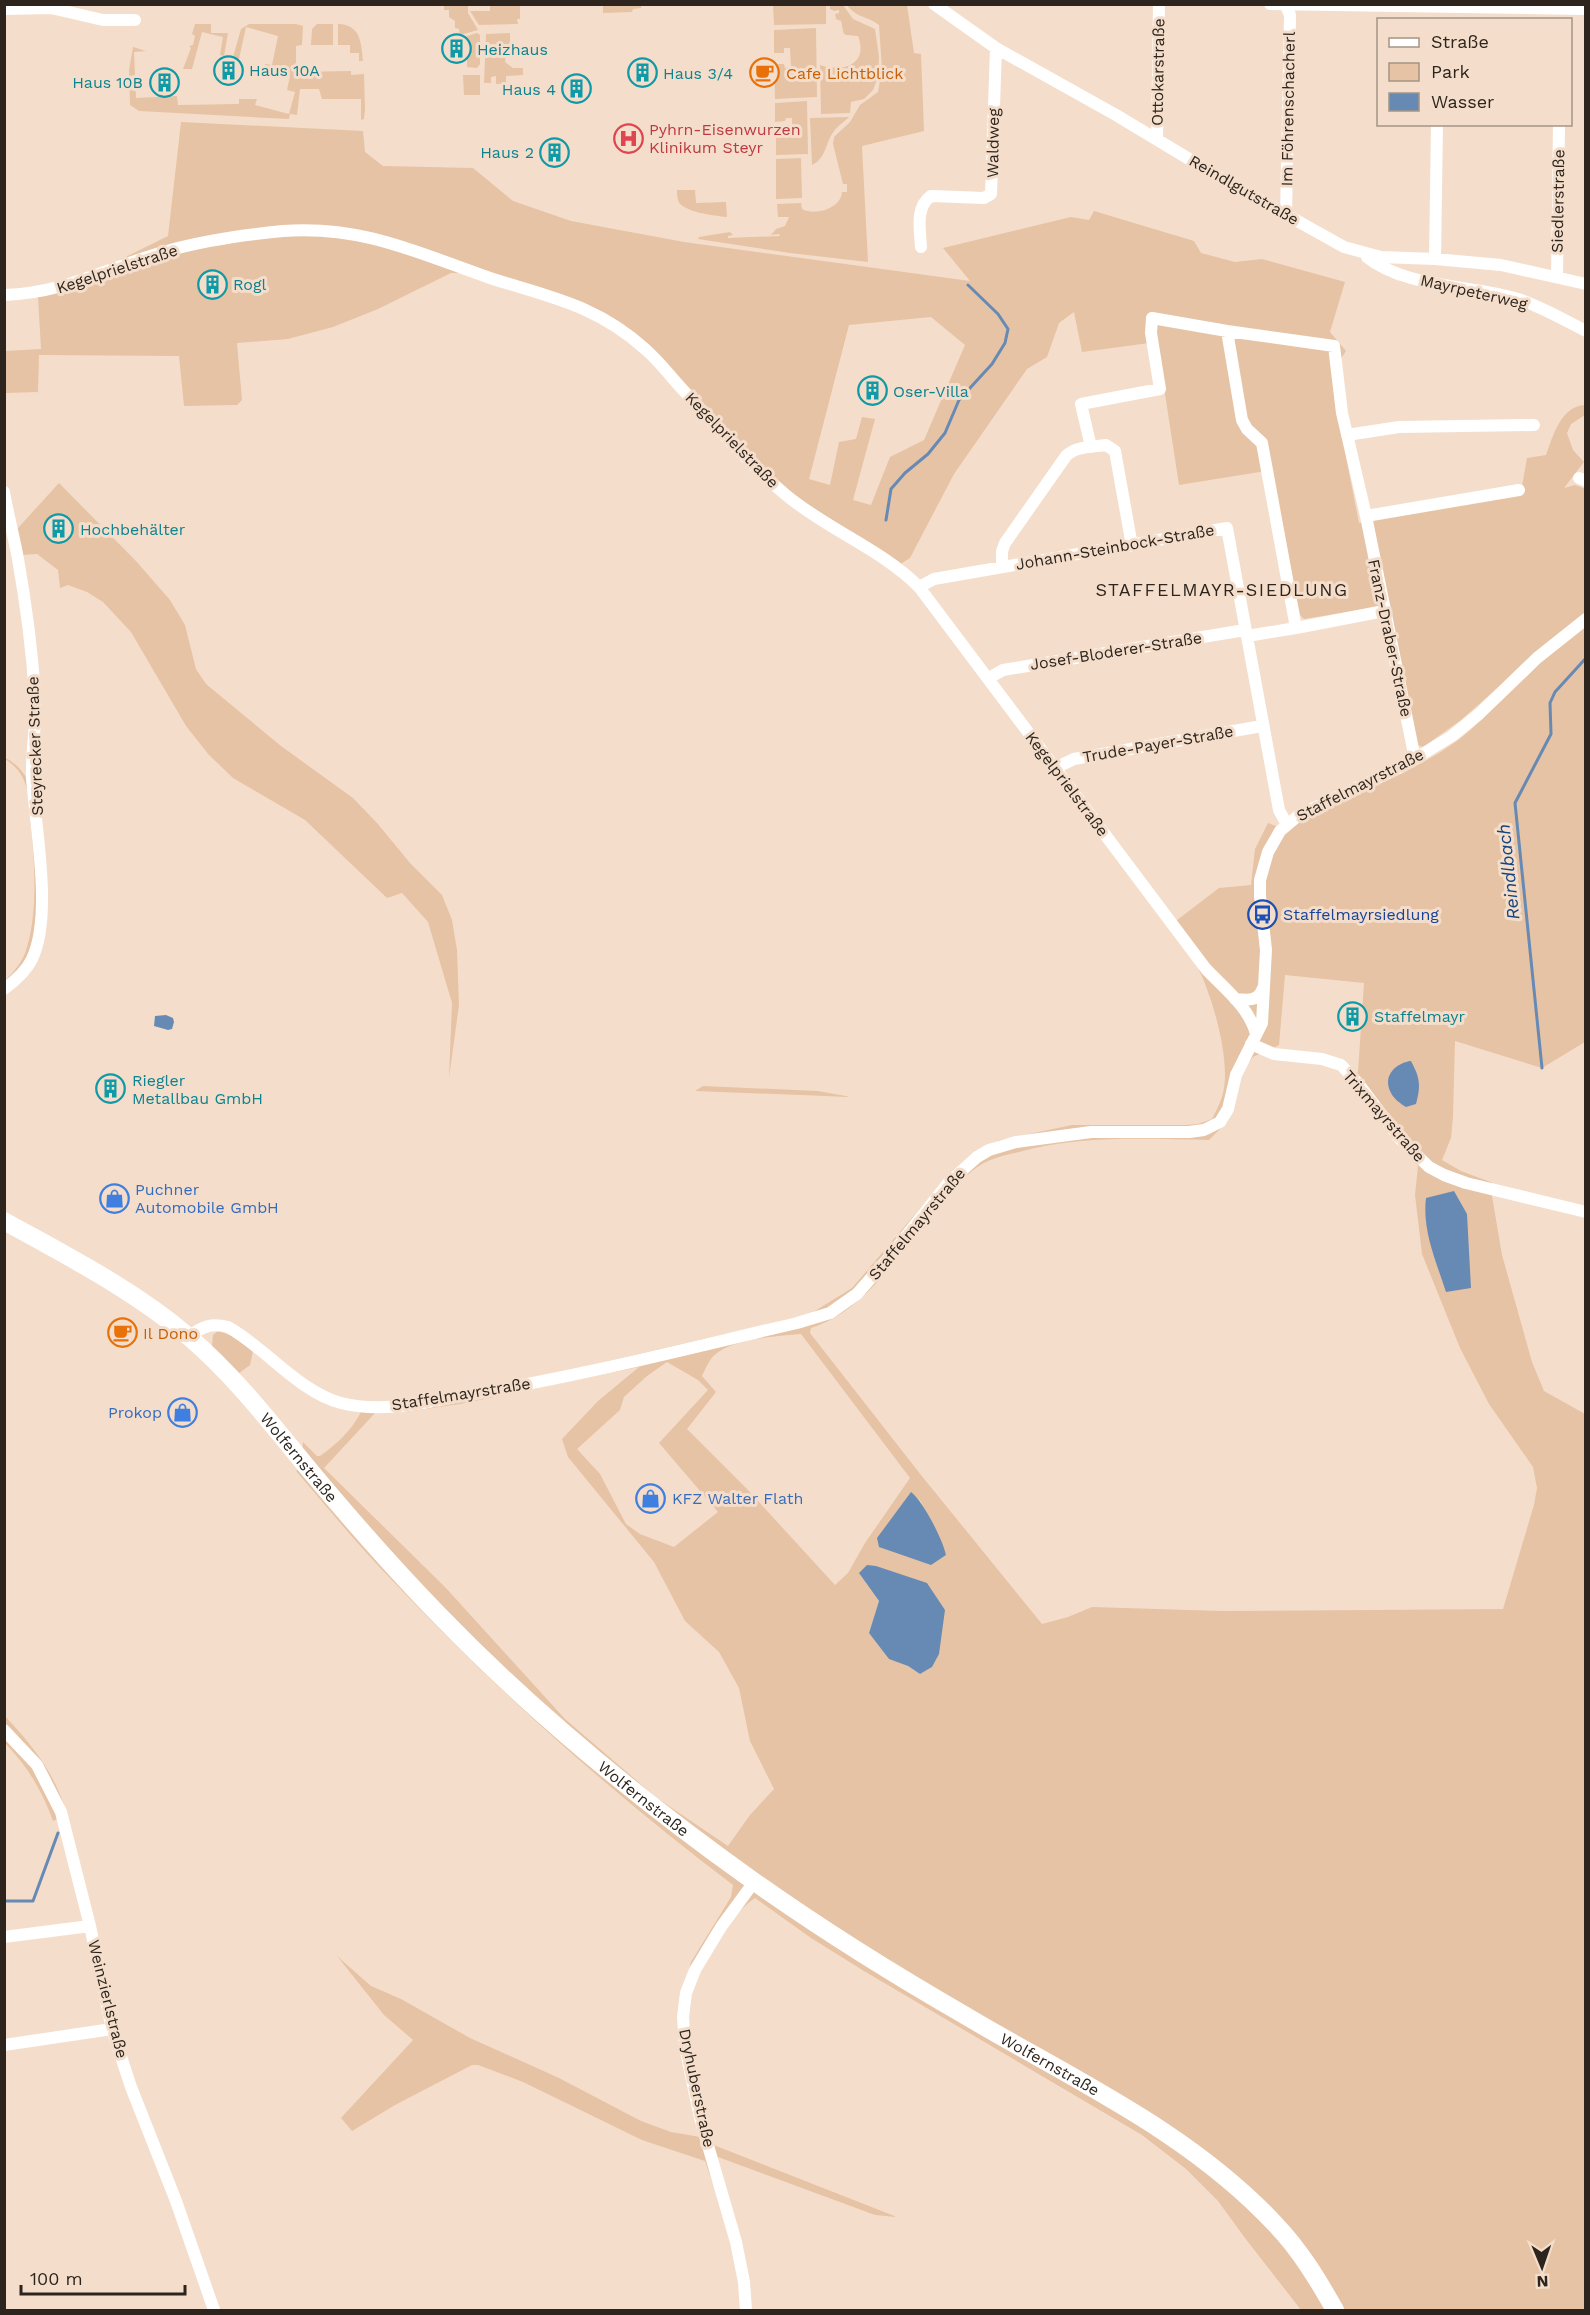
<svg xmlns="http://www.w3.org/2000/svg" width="1590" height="2315" font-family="'Work Sans',sans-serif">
	<rect width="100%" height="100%" fill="#f4decb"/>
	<!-- green -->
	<path fill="#e6c3a4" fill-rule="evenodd" d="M444,5H468V13L478,30L460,35L459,29L455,28V21L449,17V10H444Z
		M490,5H520V19H517L518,24L479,25L470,11H490Z
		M603,5H641V8L633,9L632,12L603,13Z
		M773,5H826V24L774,25Z
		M830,5H843L853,19L875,29L879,57L878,77L873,90L864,99L851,102L850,113L821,114L820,65C843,73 869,64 858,36C842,34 845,39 841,21L836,19L835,14L839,13V10L834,11L830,9Z
		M847,5H907L914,53L921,54L924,131L862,146L868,262L790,253L698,239L699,237L730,232L733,235L728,236V238L780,236L779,234L771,235L776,229L785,226L789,217H778L777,204L801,203L802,209C814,216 841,209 842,192H847V184H843L833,144L834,137L850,122L860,105L878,92L882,69L879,25C868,16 856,18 847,5Z
		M195,24H211V33H228L224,56L220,55L223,37L202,32L192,69H183L191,48L189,46L193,45L195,36L192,34Z
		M249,24H296L303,26L302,45L296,46V72L351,71V75L364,74L365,109L364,119L361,120V99H322L319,89H300L297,115L290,114L289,119L139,111L130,105L129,70L133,47L146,51L134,52L136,98L177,96L178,105L239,104V99H257L255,105L289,114L295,92L287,90L290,76L264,71L265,64L272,65L278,36L246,27L239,59L233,57L241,29Z
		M317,24H333V45H311L312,29Z
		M338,24C361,25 361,42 363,61H359V53H350V45H338Z
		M816,28L817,97L775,99L774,64H784L785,68L791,67L790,48H784V53H774V30Z
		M477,33L480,35V64L477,68L467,67V41H464V37Z
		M510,33V47L507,48L505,62L513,68H523V75L506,76V84H496V76L491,77V83H484L486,34Z
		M463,75H480V95H464Z
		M807,101L808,154L776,155V133H786V136H792V118H786L785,121L775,122V103Z
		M849,117C844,122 836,127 832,134C825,146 825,159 812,165L810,118Z
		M181,122L363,131L365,152L383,166L473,168L513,201L571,221L684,242L970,281L943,248L1071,217L1089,220L1094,211L1194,241L1201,253L1235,262L1262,259L1345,282L1330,332L1346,351L1340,360L1346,457L1359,523L1521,492L1527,458L1546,455C1553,436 1561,406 1585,405V415L1571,424L1567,433L1573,450L1584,462L1564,488L1575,485L1586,489L1585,1042L1542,1068L1455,1041L1453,1117L1451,1138L1442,1160L1461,1171L1493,1183L1492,1196L1502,1255L1532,1362L1544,1391L1585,1414V2310H1301L1245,2238L1218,2201L1186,2169L1142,2135L864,1971L811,1938L755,1898C736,1911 725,1929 714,1948C705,1964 691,1983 689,2002C684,2047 702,2100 711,2144L897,2217L875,2215L718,2157L721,2206L705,2161L642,2140L523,2082L478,2065H472L395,2105L352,2131L341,2118L413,2040L384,2015L337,1956L371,1986L401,1999L470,2038L559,2078L641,2121L671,2132L700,2137L680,2002L691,1962L731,1897L733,1885C610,1792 495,1689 389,1577C356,1543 327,1507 296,1471L300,1468L303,1442L317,1456H320C338,1443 351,1431 361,1412L399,1400L485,1387L561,1372L810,1314L852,1288L953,1170L975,1151L1000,1140L1072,1125H1185L1198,1124L1212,1119C1216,1111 1221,1102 1223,1093C1231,1061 1213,998 1198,968C1190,954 1178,940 1168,927L1219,888L1251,885L1255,849L1268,823L1286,830C1348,788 1444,770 1491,708C1496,701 1499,691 1503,683L1461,720L1423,747L1417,745L1390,605L1304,619L1300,615L1272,470L1179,485L1157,342L1082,352L1074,312L1059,323L1047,357L1027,369L954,474L910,558L899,565L787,502L643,355L605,323L583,311L465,273H451L378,309L333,327L288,339L237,343L242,400L237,405L184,406L179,356L39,355L38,392L5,393L4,351L41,349L38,297L85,277L168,236ZM931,317L965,345L924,440L890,457L871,505L853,500L875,419L862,417L856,439L839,442L830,485L809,479L849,325ZM1285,975L1364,983L1358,1072L1344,1075L1418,1166L1415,1195L1422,1254L1460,1348L1489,1404L1533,1467L1537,1488L1534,1505L1503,1609L1222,1611L1092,1607L1068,1617L1042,1624L921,1475L810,1333L811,1328C887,1303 915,1214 976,1168C988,1159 1004,1155 1019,1152C1081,1135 1146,1139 1209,1140L1228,1121L1244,1068L1253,1057L1279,1045ZM801,1334L910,1478L865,1543L848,1573L835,1585L747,1489L687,1429L716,1392L702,1376C705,1370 707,1364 711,1359C726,1339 778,1336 801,1334ZM667,1362L698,1380L708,1390L659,1443L718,1512L674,1547L640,1534L626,1524L600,1474L577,1449L620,1410L624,1397L647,1376ZM639,1367L598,1401L562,1439L568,1457L654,1562L685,1621L719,1652L739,1688L750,1741L774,1789L750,1815L728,1846L657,1798L565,1719L445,1587L324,1468L376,1412H405L460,1404ZM919,1498L946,1555L938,1559ZM859,1573L932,1667L920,1674L908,1666L889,1658L869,1633L879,1601Z
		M801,158L802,198L776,199V159Z
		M677,190H695L696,203L726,202L727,217C715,216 681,212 678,200C677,197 677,193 677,190Z
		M59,483L136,561L170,600L185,625L196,669L206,684L281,746L353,798L377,823L410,863L442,895L452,920L457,950L459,1005L449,1078L452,1003L428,922L402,893L387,898L305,820L233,778L209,755L186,726L131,632L103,602L87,592L68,585L60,588L58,570L37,554L21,555L17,529Z
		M4,757C19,765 27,775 32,791L38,917L31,954L5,986V981C15,970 23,962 27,947C39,908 34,850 29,810C28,801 28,791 25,783C21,772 14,765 5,759Z
		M703,1086L818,1091L851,1097L695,1091Z
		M218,1331L233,1336L253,1351L250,1365L238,1374L212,1346L213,1335Z
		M4,1715C32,1745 56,1774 67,1815L53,1821C42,1790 27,1766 5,1743Z"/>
	<!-- water -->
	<path fill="#678ab4" d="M166,1015L173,1018L174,1022L172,1029L168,1030L154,1026L155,1016Z
		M1411,1061C1420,1078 1421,1085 1416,1104L1406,1107C1401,1104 1394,1099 1391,1093C1382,1077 1395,1063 1411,1061Z
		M1454,1191L1467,1214L1471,1288L1446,1292C1436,1261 1422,1230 1426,1198Z
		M911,1492C923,1501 943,1540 946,1555L931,1565L879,1547L877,1538Z
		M867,1565L876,1566L927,1583L945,1610L939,1654L932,1667L920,1674L908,1666L889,1659L869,1633L879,1601L859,1573Z"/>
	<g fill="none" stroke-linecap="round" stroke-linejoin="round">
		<!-- stream -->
		<path stroke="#678ab4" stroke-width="3" d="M886,520L891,489L905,473L928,454L945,433L959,400L992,364L1005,343L1008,329L998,314L968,285
			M1542,1068L1515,803L1551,734L1550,703L1555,692L1586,658
			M4,1901H33L58,1833"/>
		<!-- minor -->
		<path stroke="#fff" stroke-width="12" d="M934,4L996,48L1116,115L1219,177L1344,247L1381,257L1435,259L1501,265L1586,284
			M1270,4L1586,9
			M1285,4L1290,15L1286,215
			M4,9L51,8L103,20H135
			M1157,139L1159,4
			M921,247C920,230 915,207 931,196L984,198L991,194L996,48
			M1367,257C1405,288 1473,285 1518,299C1542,307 1564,320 1586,331
			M1435,259L1437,124
			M1557,277L1559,124
			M4,295C65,293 104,269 160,253C199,241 242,235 283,231C362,225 418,253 490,278C549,297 597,305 645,349C659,361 671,377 684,391C717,427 749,464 786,495C828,530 881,549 919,587L1206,969C1224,988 1249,1007 1256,1034
			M1227,331L1242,420L1247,429L1262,443L1296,628L1384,611
			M1347,435L1399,427L1534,425
			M1091,447L1081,404L1160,389L1151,333L1152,318L1227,331L1334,346L1342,413L1366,516L1415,759
			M1579,478L1586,481
			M4,492C8,515 14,537 18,559C26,604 32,650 35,695C37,724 31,750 32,778C35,826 53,915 32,959C26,972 15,981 4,989
			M1366,516L1519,490
			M1002,567V551L1005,543L1066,456C1076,446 1093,447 1106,445L1115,451L1132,546
			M919,587L934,579L1227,528L1279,810L1286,823
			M1247,636L1296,628
			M989,678L1003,670L1245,630
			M1055,768L1074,759L1262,726
			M1235,999C1248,1000 1258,1002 1263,988
			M1251,1044L1274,1054L1322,1059L1341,1065L1358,1083L1400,1139L1429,1167L1444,1175L1466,1183L1586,1212
			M189,1337C202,1326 212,1323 228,1327C266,1348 299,1392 341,1403C384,1414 430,1401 472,1394C581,1376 689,1348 797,1323L830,1313L857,1294L886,1261L949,1182L977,1157L989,1150L1016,1142L1091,1132H1189L1204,1130L1220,1122L1228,1109L1236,1075L1262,1023L1266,950L1260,896V880L1268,852L1280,831L1299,815L1403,766L1452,736L1479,714L1537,658L1586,619
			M4,1730L37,1765L61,1812L90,1926L112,2029L131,2087L176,2201L214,2310
			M4,1937L90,1926
			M4,2045L112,2029
			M746,2310L744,2282L736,2242L700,2118L685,2047L683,2017L686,1993L695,1970L721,1927L754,1882"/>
		<!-- secondary -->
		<path stroke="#fff" stroke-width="18" id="s1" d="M4,1221C67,1256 134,1290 189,1337C236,1377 273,1426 312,1473C353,1522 395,1570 440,1616C535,1714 641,1801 752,1880C821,1929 893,1974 966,2016C1072,2079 1190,2132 1276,2225C1300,2250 1318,2280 1335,2310"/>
	</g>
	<!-- icons -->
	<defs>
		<symbol id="building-ring" viewBox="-11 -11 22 22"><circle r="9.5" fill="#f4decb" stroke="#0f9aa8" stroke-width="1.5"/><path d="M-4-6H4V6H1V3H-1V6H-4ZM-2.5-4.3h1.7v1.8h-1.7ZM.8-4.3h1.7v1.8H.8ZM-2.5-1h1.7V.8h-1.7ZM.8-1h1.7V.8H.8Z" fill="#0f9aa8"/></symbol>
		<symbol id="cafe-ring" viewBox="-11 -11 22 22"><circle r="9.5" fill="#f4decb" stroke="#e8710a" stroke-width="1.5"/><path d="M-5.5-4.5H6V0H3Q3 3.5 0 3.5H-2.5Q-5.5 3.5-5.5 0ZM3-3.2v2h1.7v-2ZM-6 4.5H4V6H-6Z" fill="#e8710a"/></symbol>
		<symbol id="hospital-ring" viewBox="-11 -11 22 22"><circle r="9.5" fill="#f4decb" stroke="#e0444e" stroke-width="1.5"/><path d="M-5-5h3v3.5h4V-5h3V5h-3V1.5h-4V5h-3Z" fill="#e0444e"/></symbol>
		<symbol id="bus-ring" viewBox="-11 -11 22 22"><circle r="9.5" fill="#f4decb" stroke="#1a4fb4" stroke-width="1.5"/><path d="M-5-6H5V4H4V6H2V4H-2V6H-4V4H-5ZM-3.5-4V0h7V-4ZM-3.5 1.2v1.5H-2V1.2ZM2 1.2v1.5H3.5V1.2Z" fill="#1a4fb4"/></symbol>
		<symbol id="shop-ring" viewBox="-11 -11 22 22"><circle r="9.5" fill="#f4decb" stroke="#3f7fe0" stroke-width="1.5"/><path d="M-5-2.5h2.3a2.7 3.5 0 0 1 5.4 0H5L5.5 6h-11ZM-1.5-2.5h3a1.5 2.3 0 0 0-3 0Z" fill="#3f7fe0"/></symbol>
	</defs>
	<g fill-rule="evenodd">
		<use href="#building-ring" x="440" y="32" width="33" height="33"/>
		<use href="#building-ring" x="212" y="54" width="33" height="33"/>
		<use href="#building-ring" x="626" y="56" width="33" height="33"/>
		<use href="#cafe-ring" x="748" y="56" width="33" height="33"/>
		<use href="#building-ring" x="148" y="66" width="33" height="33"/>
		<use href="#building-ring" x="560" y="72" width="33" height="33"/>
		<use href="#hospital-ring" x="612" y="122" width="33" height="33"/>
		<use href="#building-ring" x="538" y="136" width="33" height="33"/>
		<use href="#building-ring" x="196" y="268" width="33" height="33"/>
		<use href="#building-ring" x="856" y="374" width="33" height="33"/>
		<use href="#building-ring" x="42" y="512" width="33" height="33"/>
		<use href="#bus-ring" x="1246" y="898" width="33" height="33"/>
		<use href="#building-ring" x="1336" y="1000" width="33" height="33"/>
		<use href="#building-ring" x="94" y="1072" width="33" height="33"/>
		<use href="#shop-ring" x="98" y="1182" width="33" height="33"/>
		<use href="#cafe-ring" x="106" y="1316" width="33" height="33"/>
		<use href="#shop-ring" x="166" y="1396" width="33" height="33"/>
		<use href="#shop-ring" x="634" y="1482" width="33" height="33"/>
	</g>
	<g text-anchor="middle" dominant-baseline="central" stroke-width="6" stroke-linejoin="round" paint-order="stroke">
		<!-- culture labels -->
		<g font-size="16" fill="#0d838f" stroke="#f4decb" text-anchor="start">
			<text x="477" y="49">Heizhaus</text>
			<text x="249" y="70">Haus 10A</text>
			<text x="663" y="73">Haus 3/4</text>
			<text x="143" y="82" text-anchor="end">Haus 10B</text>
			<text x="556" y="89" text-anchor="end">Haus 4</text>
			<text x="534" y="152" text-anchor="end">Haus 2</text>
			<text x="233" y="284">Rogl</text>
			<text x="893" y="391">Oser-Villa</text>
			<text x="80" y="529">Hochbehälter</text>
			<text x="1374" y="1016">Staffelmayr</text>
			<text x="132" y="1080">Riegler<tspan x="132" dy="18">Metallbau GmbH</tspan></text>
		</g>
		<!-- street labels -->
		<g font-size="16" fill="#2d251d" stroke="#f4decb">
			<text transform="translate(1158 72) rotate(-89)">Ottokarstraße</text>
			<text transform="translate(1288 109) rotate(-89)">Im Föhrenschacherl</text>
			<text transform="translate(993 143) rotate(-89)">Waldweg</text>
			<text transform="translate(1244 190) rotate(30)">Reindlgutstraße</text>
			<text transform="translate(1558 201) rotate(-89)">Siedlerstraße</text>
			<text transform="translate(117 269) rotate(-18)">Kegelprielstraße</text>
			<text transform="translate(1474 292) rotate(13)">Mayrpeterweg</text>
			<text transform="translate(732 440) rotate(46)">Kegelprielstraße</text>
			<text transform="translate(1115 547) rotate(-10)">Johann-Steinbock-Straße</text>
			<text transform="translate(1390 638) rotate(78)">Franz-Draber-Straße</text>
			<text transform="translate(1116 651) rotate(-9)">Josef-Bloderer-Straße</text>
			<text transform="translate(1158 744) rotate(-10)">Trude-Payer-Straße</text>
			<text transform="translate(35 746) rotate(-92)">Steyrecker Straße</text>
			<text transform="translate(1067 784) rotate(53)">Kegelprielstraße</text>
			<text transform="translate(1360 785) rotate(-27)">Staffelmayrstraße</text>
			<text transform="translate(1384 1116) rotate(49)">Trixmayrstraße</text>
			<text transform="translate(917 1224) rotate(-50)">Staffelmayrstraße</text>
			<text transform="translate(461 1394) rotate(-9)">Staffelmayrstraße</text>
			<text stroke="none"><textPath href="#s1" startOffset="382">Wolfernstraße</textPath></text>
			<text stroke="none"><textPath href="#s1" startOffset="868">Wolfernstraße</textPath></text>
			<text transform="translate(108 1999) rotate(76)">Weinzierlstraße</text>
			<text stroke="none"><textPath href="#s1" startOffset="1354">Wolfernstraße</textPath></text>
			<text transform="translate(697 2088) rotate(78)">Dryhuberstraße</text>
		</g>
		<!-- food labels -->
		<g font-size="16" fill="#c56008" stroke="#f4decb" text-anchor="start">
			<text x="786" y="73">Cafe Lichtblick</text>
			<text x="143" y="1333">Il Dono</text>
		</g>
		<!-- health labels -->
		<g font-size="16" fill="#be3a42" stroke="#f4decb" text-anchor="start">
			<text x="649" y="129">Pyhrn-Eisenwurzen<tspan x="649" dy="18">Klinikum Steyr</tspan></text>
		</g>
		<!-- transit labels -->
		<g font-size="16" fill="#164399" stroke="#f4decb" text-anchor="start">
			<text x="1283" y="914">Staffelmayrsiedlung</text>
		</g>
		<!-- shop labels -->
		<g font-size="16" fill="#366cbe" stroke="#f4decb" text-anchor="start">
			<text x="135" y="1189">Puchner<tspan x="135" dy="18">Automobile GmbH</tspan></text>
			<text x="162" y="1412" text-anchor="end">Prokop</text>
			<text x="672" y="1498">KFZ Walter Flath</text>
		</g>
		<!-- neighbourhood labels -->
		<g font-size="18" letter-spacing="1.5" fill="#2d251d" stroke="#f4decb">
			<text x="1222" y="589">STAFFELMAYR-SIEDLUNG</text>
		</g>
		<!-- water labels -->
		<g font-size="18" font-style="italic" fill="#14447b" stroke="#f4decb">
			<text transform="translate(1508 872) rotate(-96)">Reindlbach</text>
		</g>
	</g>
	<!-- border -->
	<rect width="1590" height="2315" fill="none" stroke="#2d251d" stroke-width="12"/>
	<!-- legend -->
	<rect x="1377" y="18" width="195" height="108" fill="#f4decb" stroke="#a49485" stroke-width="1.5"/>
	<rect x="1389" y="38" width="30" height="9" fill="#ffffff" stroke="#a49485" stroke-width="1.5"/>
	<text x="1431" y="48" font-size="18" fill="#2d251d">Straße</text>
	<rect x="1389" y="63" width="30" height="18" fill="#e6c3a4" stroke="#a49485" stroke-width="1.5"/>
	<text x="1431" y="78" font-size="18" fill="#2d251d">Park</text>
	<rect x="1389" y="93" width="30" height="18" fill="#678ab4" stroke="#a49485" stroke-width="1.5"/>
	<text x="1431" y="108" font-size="18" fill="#2d251d">Wasser</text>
	<!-- north arrow -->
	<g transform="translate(1542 2267) rotate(178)" stroke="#f4decb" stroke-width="4.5" paint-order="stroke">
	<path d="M0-4.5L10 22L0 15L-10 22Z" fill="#2d251d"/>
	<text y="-9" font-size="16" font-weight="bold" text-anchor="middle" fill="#2d251d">N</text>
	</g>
	<!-- scale -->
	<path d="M21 2285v9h164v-9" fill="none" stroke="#2d251d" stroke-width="3"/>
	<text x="30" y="2285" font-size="18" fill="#2d251d" stroke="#f4decb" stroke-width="4.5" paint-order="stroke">100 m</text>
</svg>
